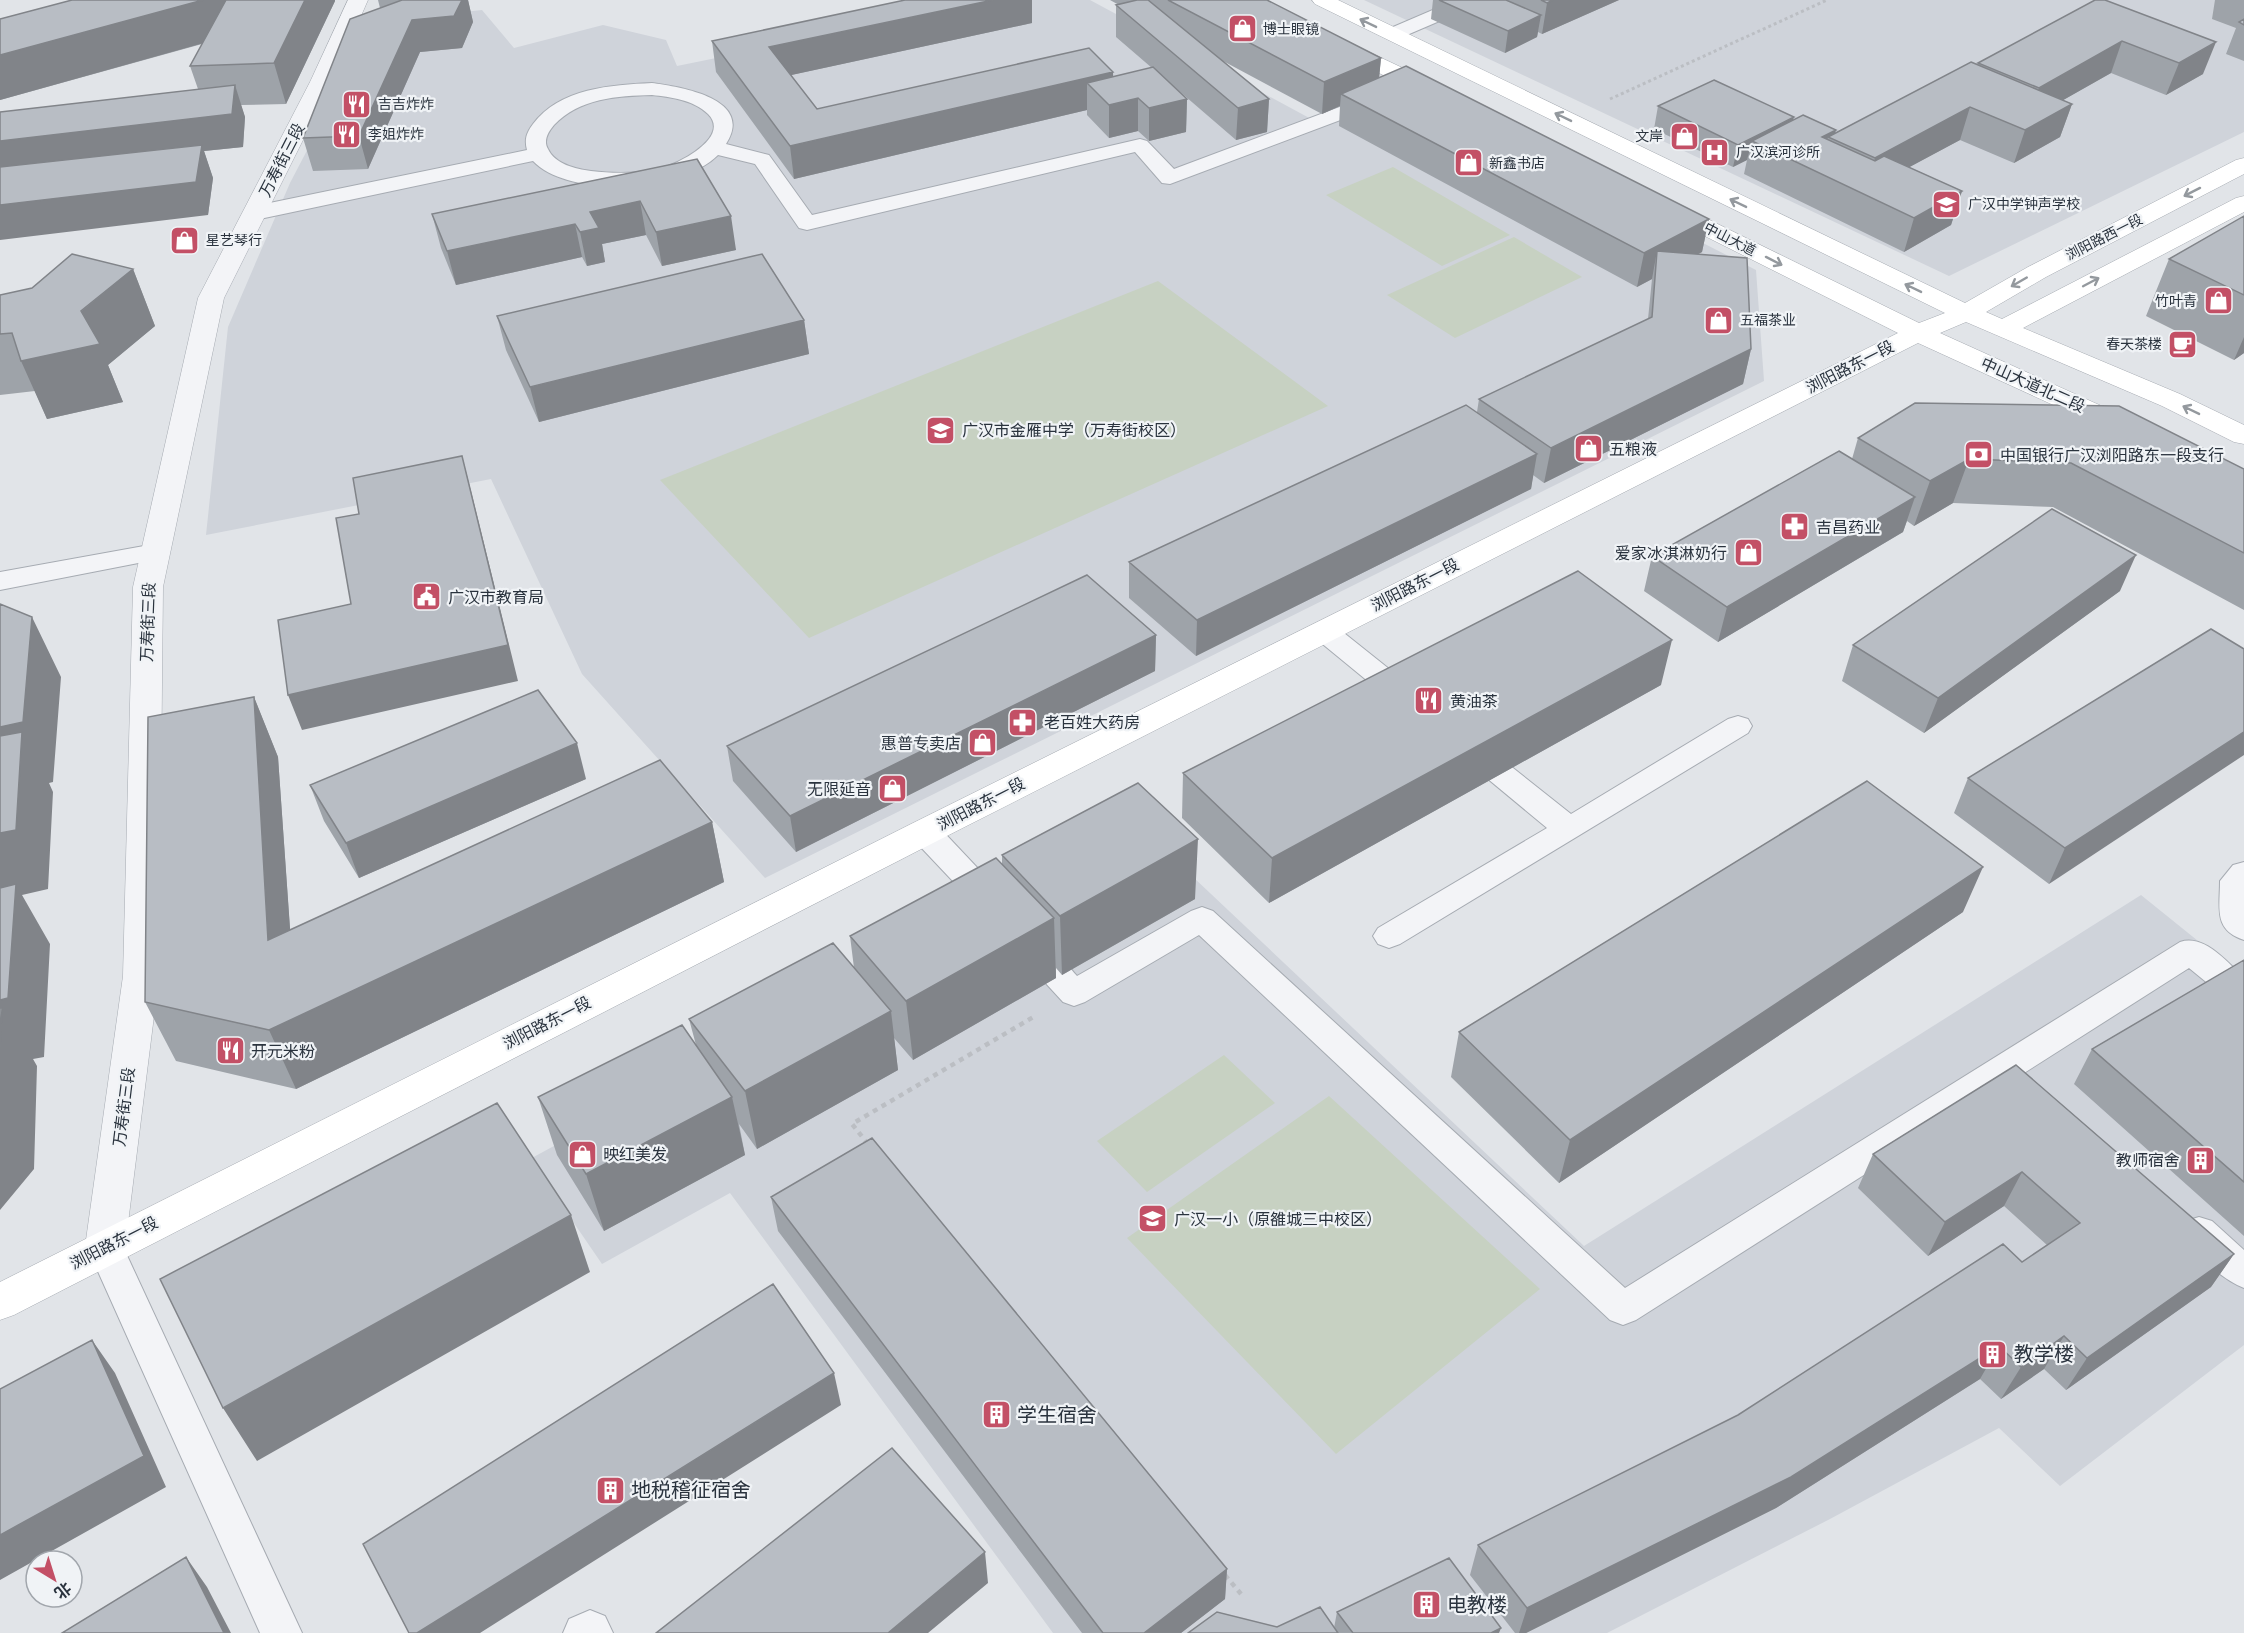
<svg xmlns="http://www.w3.org/2000/svg" width="2244" height="1633" font-family="'DM Sans','Noto Sans SC',sans-serif">
	<rect width="100%" height="100%" fill="#e1e4e8"/>
	<!-- built -->
	<path fill="#cfd3da" d="M999,0H1090L1313,120L1394,86L1756,270L1764,381L765,878L582,674L491,479L206,535L228,327L290,183L374,22L482,10L514,48L603,25L666,40L677,66Z
		M1364,0H2244V132L1949,276Z
		M1140,827L1584,1246L2141,895L2244,978V1345L2060,1486L1999,1428L1830,1519L1607,1633H1053L730,1193L602,1264L530,1159Z"/>
	<!-- green -->
	<path fill="#c7d1c2" d="M1393,167L1510,235L1442,266L1326,195Z
		M1514,237L1582,277L1455,338L1387,295Z
		M1158,281L1328,406L809,638L660,480Z
		M1224,1055L1275,1103L1147,1192L1097,1141Z
		M1329,1096L1540,1289L1336,1454L1127,1238Z"/>
	<g fill="none" stroke-linecap="round" stroke-linejoin="round">
		<defs>
			<path id="lane" d="M1456,0H1481L1479,4L1400,38H1386L1383,34L1386,30Z
				M652,83C682,87 755,99 726,144L769,155L812,215L1140,139L1147,141L1174,169L1369,96H1383L1386,100L1383,104L1170,184L1162,183L1135,152L807,230L799,228L755,164L718,155C683,191 569,199 533,161L255,220L247,218L244,213L247,208L255,206L527,150C524,139 527,132 533,124C560,88 611,85 652,83ZM652,95C670,97 694,100 708,114C730,136 684,160 668,166C644,174 616,174 591,171C575,169 555,164 548,149C543,141 548,132 554,125C580,98 617,96 652,95Z
				M155,544L164,546L168,552L164,558L0,590V572Z
				M1324,622L1334,625L1418,692L1422,699L1418,706L1408,709L1398,706L1314,637L1310,631L1314,625Z
				M1738,716L1748,719L1752,726L1748,733L1400,944L1389,948L1378,944L1373,936L1378,928L1547,828L1459,755L1454,748L1459,741L1469,738L1479,741L1571,814L1728,719Z
				M925,821L936,824L1004,896L1009,904L1004,912L993,916L982,912L914,840L910,832L914,824Z
				M2244,862V940C2213,930 2220,908 2220,881L2233,865Z
				M1202,907L1213,911L1625,1288L2180,942C2205,934 2226,962 2244,977V1008L2233,1004L2189,968L1636,1320L1623,1325L1610,1320L1199,935L1085,1002L1074,1006L1063,1002L1018,953L1013,944L1018,935C1044,927 1061,958 1077,976L1191,911Z
				M2199,1217L2212,1221L2244,1250V1288C2223,1280 2191,1252 2181,1232L2186,1221Z
				M105,1232L118,1236L302,1633H260L87,1247L92,1236Z
				M590,1610L605,1616L613,1633H563L569,1619Z"/>
			<path id="street" d="M348,0H368L332,82L224,298L163,587L159,976L125,1247L119,1259L105,1264L91,1259L85,1247L123,976L133,587L198,298L310,82Z"/>
			<path id="secondary" d="M1312,0H1338L1965,303L2028,267L2236,160L2244,158V174L2046,277L1986,312L2002,319L2236,198L2244,196V212L2023,328L2180,394L2244,425V444L2234,442L2162,406L1966,322L1940,333L2128,418L2132,424L2128,430L2118,432L2108,430L1918,343L937,841L14,1315L0,1320V1282L913,823L1898,333L1659,213L1655,208L1659,203L1667,201L1675,203L1919,323L1945,313L1315,4Z
				M1339,38L1441,86L1444,91L1441,96L1433,98L1425,96L1331,49L1328,44L1331,39Z"/>
		</defs>
		<!-- lane casing -->
		<use href="#lane" stroke="#a6abb2" stroke-width="2"/>
		<!-- street casing -->
		<use href="#street" stroke="#a6abb2" stroke-width="1"/>
		<!-- secondary casing -->
		<use href="#secondary" stroke="#a6abb2" stroke-width="1"/>
		<!-- path-far1 -->
		<path stroke="#bbbec3" stroke-width="3" stroke-dasharray="3 3" stroke-linecap="butt" d="M1610,99L1827,0"/>
		<!-- path -->
		<path stroke="#bbbec3" stroke-width="4.5" stroke-dasharray="5 5" stroke-linecap="butt" d="M868,1144L852,1124L1035,1016
			M1225,1575L1241,1594"/>
		<!-- lane -->
		<use href="#lane" fill="#f3f4f7" fill-rule="evenodd"/>
		<!-- street -->
		<use href="#street" fill="#f3f4f7" fill-rule="evenodd"/>
		<!-- secondary -->
		<use href="#secondary" fill="#fff" fill-rule="evenodd"/>
	</g>
	<!-- wall -->
	<path fill="#9ea3a9" d="M72,0H335V1L286,104L241,105L245,117L243,147L204,151L213,178L208,215L198,89L190,66L202,44L0,100V19Z
		M378,0H468L473,22L462,48L420,52L368,169L313,171L303,138L380,8Z
		M1110,0H1267L1381,58L1379,77L1709,219L1702,252L1698,254L1751,349L1743,384L1544,483L1533,475L1531,489L1196,656L1129,598V562L1477,412L1479,399L1648,319L1652,279L1637,287L1339,126L1340,106L1322,114L1223,61L1269,99L1267,132L1236,140L1171,84L1187,99L1186,132L1149,141L1138,131L1109,138L1087,115V110L794,179L716,72L712,41L1032,23L791,75L817,109L1114,77L1152,68L1116,37V5H1119Z
		M1433,0H1619L1542,34L1538,32L1537,37L1505,53L1431,19Z
		M2095,0L2203,74L2166,95L2111,73L2063,100L2072,104L2060,137L2014,163L1960,140L1909,167L1962,191L1951,225L1904,252L1744,174L1747,160L1733,167L1654,129L1658,106L1836,130L1835,133L1977,65L1978,63Z
		M2215,0H2244V61L2226,54L2236,28L2212,19Z
		M697,159L736,250L662,266L646,235L602,244L605,262L587,266L582,257L456,285L441,248L432,214Z
		M2244,216V353L2234,360L2146,316L2169,259Z
		M133,269L155,326L108,365L123,402L47,419L35,391L0,395V295Z
		M497,316L804,320L809,354L539,422L506,350Z
		M1858,438L2244,469V610L2053,507L1953,503L1914,526L1907,521L1903,532L1718,642L1644,591L1652,556L1852,459Z
		M2120,591L1924,733L1842,681L1853,645Z
		M1156,635L1155,671L796,852L733,781L727,746Z
		M2244,649L2049,884L1954,813L1968,778Z
		M1661,685L1269,903L1182,818L1183,773Z
		M254,697L278,757L290,930L712,822L724,882L296,1089L176,1061L145,1002Z
		M586,779L359,878L324,821L310,785Z
		M1002,855L1195,899L1062,975L1056,968V978L913,1060L894,1038L898,1070L757,1149L739,1124L745,1155L604,1231L557,1155L538,1097L696,1045L689,1019L854,968L850,936L1002,864Z
		M1963,912L1559,1183L1451,1077L1459,1032Z
		M2244,960V1236L2074,1084L2092,1049Z
		M2016,1065L2234,1254L2211,1287L2066,1390L2044,1369L2001,1399L1980,1379L1776,1508L1526,1633H1515L1470,1575L1478,1545L1738,1415L2022,1262L2047,1245L2004,1206L1928,1256L1858,1188L1873,1154Z
		M771,1197L1227,1569L1225,1599L1181,1633H1082L778,1231Z
		M1337,1612L1499,1633H1188L1277,1627L1334,1628Z"/>
	<!-- shaded-wall -->
	<path fill="#818489" d="M203,0H232L243,32L0,100V55Z
		M305,0H335V1L286,104L274,63Z
		M462,0H468L473,22L462,48L420,52L368,169L359,136L412,20Z
		M993,0H1032V23L773,79L769,47Z
		M1553,0H1619L1542,34L1547,3Z
		M1541,15L1537,37L1505,53L1508,31Z
		M2122,41L2111,73L2028,120L2039,88Z
		M2216,42L2203,74L2166,95L2179,63Z
		M1381,58L1378,90L1341,94L1340,106L1322,114L1324,82Z
		M1113,72L1114,104L1138,98V131L1109,138V105L1087,83V110L794,179L790,146Z
		M235,85L245,117L243,147L204,151L213,178L208,215L0,240V141Z
		M1187,99L1186,132L1149,141V108Z
		M1269,99L1267,132L1236,140L1238,108Z
		M2072,104L2060,137L2014,163L2025,130Z
		M1970,107L1960,140L1865,191L1875,158Z
		M1794,117L1788,140L1752,141L1747,160L1733,167L1738,145Z
		M1836,130L1833,139L1828,137L1820,166L1822,137Z
		M1962,191L1951,225L1904,252L1914,218Z
		M640,201L646,235L602,244L605,262L587,266L580,232L590,212Z
		M731,216L736,250L662,266L656,232Z
		M1709,219L1702,252L1655,277L1657,251L1652,279L1637,287L1644,253Z
		M575,224L582,257L456,285L447,251Z
		M133,269L155,326L108,365L123,402L47,419L21,361Z
		M804,320L809,354L539,422L530,387Z
		M2244,337V353L2234,360Z
		M1751,349L1743,384L1544,483L1551,448Z
		M1537,454L1531,489L1196,656L1197,620Z
		M462,456L471,491L518,681L302,730L288,695Z
		M1969,459L1953,503L1914,526L1930,481Z
		M1915,497L1903,532L1718,642L1727,607Z
		M2136,555L2120,591L1924,733L1938,698Z
		M32,617L61,677L53,782L49,783L53,792L48,889L22,895L50,944L44,1057L33,1059L37,1066L34,1169L0,1210V727Z
		M1156,635L1155,671L796,852L790,816Z
		M1672,640L1661,685L1269,903L1272,858Z
		M254,697L278,757L295,999L268,940Z
		M2244,732V755L2049,884L2065,848Z
		M577,743L586,779L359,878L346,843Z
		M712,822L724,882L296,1089L269,1030Z
		M1198,839L1195,899L1062,975L1060,916Z
		M1983,867L1963,912L1559,1183L1570,1140Z
		M1054,918L1056,978L913,1060L906,1001Z
		M891,1011L898,1070L757,1149L745,1091Z
		M732,1097L745,1155L604,1231L586,1174Z
		M2022,1172L2004,1206L1928,1256L1945,1222Z
		M571,1215L590,1272L257,1461L223,1408Z
		M2234,1254L2211,1287L2066,1390L2087,1358Z
		M2064,1336L2044,1369L2001,1399L2021,1367Z
		M92,1340L115,1373L166,1487L0,1580V1535Z
		M1999,1346L1980,1379L1776,1508L1526,1633H1519L1527,1608Z
		M834,1373L841,1405L480,1633H417Z
		M985,1552L988,1583L928,1633H888Z
		M186,1557L207,1587L231,1633H224Z
		M1227,1569L1225,1599L1181,1633H1144Z
		M1501,1628L1499,1633H1491Z"/>
	<!-- building -->
	<path fill="#b8bdc4" stroke="#818489" stroke-width="1.5" d="M72,0H203L0,55V19Z
		M226,0H305L274,63L190,66Z
		M402,0H462L454,16L412,20L359,136L303,138L350,19Z
		M905,0H993L769,47L817,109L1089,48L1113,72L790,146L712,41Z
		M1137,0H1148L1269,99L1238,108L1116,5Z
		M1168,0H1267L1381,58L1324,82Z
		M1439,0H1506L1541,15L1508,31Z
		M1541,0H1553L1547,3Z
		M2095,0H2105L2216,42L2179,63L2122,41L2039,88L1978,63Z
		M2244,19V25L2239,22Z
		M1971,62L2072,104L2025,130L1970,107L1875,158L1828,137Z
		M1406,66L1709,219L1644,253L1341,94Z
		M1153,67L1187,99L1149,108L1138,98L1109,105L1087,83Z
		M1714,80L1794,117L1738,145L1658,106Z
		M235,85L232,114L0,141V112Z
		M1803,115L1836,130L1822,137L1875,161L1884,156L1962,191L1914,218L1752,141Z
		M202,145L196,182L0,205V167Z
		M697,159L731,216L656,232L640,201L590,212L599,228L580,232L575,224L447,251L432,214Z
		M2244,216V295L2169,259Z
		M1657,251L1747,258L1751,349L1551,448L1479,399L1652,317Z
		M72,254L133,269L81,311L100,344L21,361L12,333L0,334V295L32,288Z
		M762,254L804,320L530,387L497,316Z
		M1915,403L2119,406L2244,469V553L2071,463L1969,459L1930,481L1858,438Z
		M1466,405L1537,454L1197,620L1129,562Z
		M1839,451L1915,497L1727,607L1652,556Z
		M462,456L508,645L288,695L278,620L351,604L336,518L359,514L353,478Z
		M2052,509L2136,555L1938,698L1853,645Z
		M1578,571L1672,640L1272,858L1183,773Z
		M1087,575L1156,635L790,816L727,746Z
		M0,604L32,617L23,722L0,727Z
		M2211,629L2244,649V732L2065,848L1968,778Z
		M538,690L577,743L346,843L310,785Z
		M254,697L268,940L660,760L712,822L269,1030L145,1002L148,717Z
		M22,732L16,830L0,833V736Z
		M1867,781L1983,867L1570,1140L1459,1032Z
		M1138,783L1198,839L1060,916L1002,855Z
		M996,858L1054,918L906,1001L850,936Z
		M16,884L8,998L0,1000V888Z
		M833,943L891,1011L745,1091L689,1019Z
		M2244,960V1182L2092,1049Z
		M0,1008H2L0,1049Z
		M682,1025L732,1097L586,1174L538,1097Z
		M2016,1065L2234,1254L2087,1358L2064,1336L2021,1367L1999,1346L1791,1477L1527,1608L1478,1545L1738,1415L2003,1244L2022,1262L2080,1223L2022,1172L1945,1222L1873,1154Z
		M497,1103L571,1215L223,1408L160,1279Z
		M872,1138L1227,1569L1144,1633H1103L771,1197Z
		M773,1284L834,1373L417,1633H409L363,1544Z
		M92,1340L144,1456L0,1535V1389Z
		M892,1448L985,1552L888,1633H656Z
		M186,1557L224,1633H62Z
		M1449,1558L1501,1628L1491,1633H1353L1337,1612Z
		M1320,1607L1338,1633H1188L1217,1612L1277,1627Z"/>
	<!-- one-way arrows -->
	<defs><path id="oneway-shaft" d="M-6 0H5M1.5-3L5.5 0L1.5 3" fill="none" stroke-width="1.6" stroke-linecap="round" stroke-linejoin="round" transform="scale(1.5)"/></defs>
	<g stroke="#94999e">
		<use href="#oneway-shaft" transform="translate(1368 23) rotate(-154)"/>
		<use href="#oneway-shaft" transform="translate(1563 117) rotate(-154)"/>
		<use href="#oneway-shaft" transform="translate(2192 192) rotate(153)"/>
		<use href="#oneway-shaft" transform="translate(1738 203) rotate(-154)"/>
		<use href="#oneway-shaft" transform="translate(1774 261) rotate(27)"/>
		<use href="#oneway-shaft" transform="translate(2019 282) rotate(150)"/>
		<use href="#oneway-shaft" transform="translate(2091 282) rotate(-28)"/>
		<use href="#oneway-shaft" transform="translate(1913 288) rotate(-154)"/>
		<use href="#oneway-shaft" transform="translate(2191 410) rotate(-154)"/>
	</g>
	<!-- icons -->
	<defs>
		<symbol id="shop-square" viewBox="-11 -11 22 22"><rect x="-9" y="-9" width="18" height="18" rx="4" fill="#c35066" stroke="#f0f3f6"/><path d="M-5-2.5h2.3a2.7 3.5 0 0 1 5.4 0H5L5.5 6h-11ZM-1.5-2.5h3a1.5 2.3 0 0 0-3 0Z" fill="#fff"/></symbol>
		<symbol id="restaurant-square" viewBox="-11 -11 22 22"><rect x="-9" y="-9" width="18" height="18" rx="4" fill="#c35066" stroke="#f0f3f6"/><path d="M-5-6h1v4h1v-4h1v4h1v-4h1v5L-1.5 .5V6h-2V.5L-5-1ZM5-6V6H3V1.5H1.5Q1.5-4 5-6Z" fill="#fff"/></symbol>
		<symbol id="hospital-square" viewBox="-11 -11 22 22"><rect x="-9" y="-9" width="18" height="18" rx="4" fill="#c35066" stroke="#f0f3f6"/><path d="M-5-5h3v3.5h4V-5h3V5h-3V1.5h-4V5h-3Z" fill="#fff"/></symbol>
		<symbol id="school-square" viewBox="-11 -11 22 22"><rect x="-9" y="-9" width="18" height="18" rx="4" fill="#c35066" stroke="#f0f3f6"/><path d="M0-5L7-2L0 1L-7-2ZM-4 1L0 2.5L4 1V4Q0 6-4 4Z" fill="#fff"/></symbol>
		<symbol id="cafe-square" viewBox="-11 -11 22 22"><rect x="-9" y="-9" width="18" height="18" rx="4" fill="#c35066" stroke="#f0f3f6"/><path d="M-5.5-4.5H6V0H3Q3 3.5 0 3.5H-2.5Q-5.5 3.5-5.5 0ZM3-3.2v2h1.7v-2ZM-6 4.5H4V6H-6Z" fill="#fff"/></symbol>
		<symbol id="bank-square" viewBox="-11 -11 22 22"><rect x="-9" y="-9" width="18" height="18" rx="4" fill="#c35066" stroke="#f0f3f6"/><path d="M-6-4H6V4H-6ZM0-2.3a2.3 2.3 0 1 0 0 4.6a2.3 2.3 0 1 0 0-4.6Z" fill="#fff"/></symbol>
		<symbol id="pharmacy-square" viewBox="-11 -11 22 22"><rect x="-9" y="-9" width="18" height="18" rx="4" fill="#c35066" stroke="#f0f3f6"/><path d="M-2-6h4v4h4v4h-4v4h-4v-4h-4v-4h4Z" fill="#fff"/></symbol>
		<symbol id="civic-square" viewBox="-11 -11 22 22"><rect x="-9" y="-9" width="18" height="18" rx="4" fill="#c35066" stroke="#f0f3f6"/><path d="M-.6-6.5H3V-4.5H.6V-3L4-1V1h2V6H-6V1h2V-1L-.6-3ZM-1.2 2.5V6h2.4V2.5Z" fill="#fff"/></symbol>
		<symbol id="building-square" viewBox="-11 -11 22 22"><rect x="-9" y="-9" width="18" height="18" rx="4" fill="#c35066" stroke="#f0f3f6"/><path d="M-4-6H4V6H1V3H-1V6H-4ZM-2.5-4.3h1.7v1.8h-1.7ZM.8-4.3h1.7v1.8H.8ZM-2.5-1h1.7V.8h-1.7ZM.8-1h1.7V.8H.8Z" fill="#fff"/></symbol>
	</defs>
	<g fill-rule="evenodd">
		<use href="#shop-square" x="1226" y="12" width="33" height="33"/>
		<use href="#restaurant-square" x="340" y="88" width="33" height="33"/>
		<use href="#restaurant-square" x="330" y="118" width="33" height="33"/>
		<use href="#shop-square" x="1668" y="120" width="33" height="33"/>
		<use href="#hospital-square" x="1698" y="136" width="33" height="33"/>
		<use href="#shop-square" x="1452" y="146" width="33" height="33"/>
		<use href="#school-square" x="1930" y="188" width="33" height="33"/>
		<use href="#shop-square" x="168" y="224" width="33" height="33"/>
		<use href="#shop-square" x="2202" y="284" width="33" height="33"/>
		<use href="#shop-square" x="1702" y="304" width="33" height="33"/>
		<use href="#cafe-square" x="2166" y="328" width="33" height="33"/>
		<use href="#school-square" x="924" y="414" width="33" height="33"/>
		<use href="#shop-square" x="1572" y="432" width="33" height="33"/>
		<use href="#bank-square" x="1962" y="438" width="33" height="33"/>
		<use href="#pharmacy-square" x="1778" y="510" width="33" height="33"/>
		<use href="#shop-square" x="1732" y="536" width="33" height="33"/>
		<use href="#civic-square" x="410" y="580" width="33" height="33"/>
		<use href="#restaurant-square" x="1412" y="684" width="33" height="33"/>
		<use href="#pharmacy-square" x="1006" y="706" width="33" height="33"/>
		<use href="#shop-square" x="966" y="726" width="33" height="33"/>
		<use href="#shop-square" x="876" y="772" width="33" height="33"/>
		<use href="#restaurant-square" x="214" y="1034" width="33" height="33"/>
		<use href="#shop-square" x="566" y="1138" width="33" height="33"/>
		<use href="#building-square" x="2184" y="1144" width="33" height="33"/>
		<use href="#school-square" x="1136" y="1202" width="33" height="33"/>
		<use href="#building-square" x="1976" y="1338" width="33" height="33"/>
		<use href="#building-square" x="980" y="1398" width="33" height="33"/>
		<use href="#building-square" x="594" y="1474" width="33" height="33"/>
		<use href="#building-square" x="1410" y="1588" width="33" height="33"/>
	</g>
	<g text-anchor="middle" dominant-baseline="central" stroke-width="4.5" stroke-linejoin="round" paint-order="stroke">
		<!-- far-poi labels -->
		<g font-size="14" fill="#2a333e" stroke="#f0f3f6" text-anchor="start">
			<text x="1263" y="29">博士眼镜</text>
			<text x="378" y="104">吉吉炸炸</text>
			<text x="368" y="134">李姐炸炸</text>
			<text x="1663" y="136" text-anchor="end">文岸</text>
			<text x="1736" y="152">广汉滨河诊所</text>
			<text x="1489" y="163">新鑫书店</text>
			<text x="1968" y="204">广汉中学钟声学校</text>
			<text x="206" y="240">星艺琴行</text>
			<text x="2197" y="301" text-anchor="end">竹叶青</text>
			<text x="1740" y="320">五福茶业</text>
			<text x="2162" y="344" text-anchor="end">春天茶楼</text>
		</g>
		<!-- far-street labels -->
		<g font-size="14" fill="#2a333e" stroke="#f0f3f6">
			<text transform="translate(2104 237) rotate(-27)">浏阳路西一段</text>
			<text transform="translate(1730 239) rotate(27)">中山大道</text>
		</g>
		<!-- street labels -->
		<g font-size="16" fill="#2a333e" stroke="#f0f3f6">
			<text transform="translate(282 160) rotate(-63)">万寿街三段</text>
			<text transform="translate(1850 367) rotate(-27)">浏阳路东一段</text>
			<text transform="translate(2033 385) rotate(24)">中山大道北二段</text>
			<text transform="translate(1415 585) rotate(-27)">浏阳路东一段</text>
			<text transform="translate(148 622) rotate(-88)">万寿街三段</text>
			<text transform="translate(981 804) rotate(-27)">浏阳路东一段</text>
			<text transform="translate(547 1023) rotate(-27)">浏阳路东一段</text>
			<text transform="translate(124 1107) rotate(-83)">万寿街三段</text>
			<text transform="translate(114 1243) rotate(-27)">浏阳路东一段</text>
		</g>
		<!-- poi labels -->
		<g font-size="16" fill="#2a333e" stroke="#f0f3f6" text-anchor="start">
			<text x="962" y="430">广汉市金雁中学（万寿街校区）</text>
			<text x="1609" y="449">五粮液</text>
			<text x="2000" y="455">中国银行广汉浏阳路东一段支行</text>
			<text x="1816" y="527">吉昌药业</text>
			<text x="1727" y="553" text-anchor="end">爱家冰淇淋奶行</text>
			<text x="448" y="597">广汉市教育局</text>
			<text x="1450" y="701">黄油茶</text>
			<text x="1044" y="722">老百姓大药房</text>
			<text x="961" y="743" text-anchor="end">惠普专卖店</text>
			<text x="871" y="789" text-anchor="end">无限延音</text>
			<text x="251" y="1051">开元米粉</text>
			<text x="603" y="1154">映红美发</text>
			<text x="2180" y="1160" text-anchor="end">教师宿舍</text>
			<text x="1174" y="1219">广汉一小（原雒城三中校区）</text>
		</g>
		<!-- near-poi labels -->
		<g font-size="20" fill="#2a333e" stroke="#f0f3f6" text-anchor="start">
			<text x="2014" y="1354">教学楼</text>
			<text x="1017" y="1415">学生宿舍</text>
			<text x="631" y="1490">地税稽征宿舍</text>
			<text x="1447" y="1605">电教楼</text>
		</g>
	</g>
	<!-- north arrow -->
	<g transform="translate(54 1579) rotate(142)"><circle r="28" fill="#f0f3f6" stroke="#a1a6ac" stroke-width="1.5"/>
	<path d="M0-4.5L10 22L0 15L-10 22Z" fill="#c35066"/>
	<text y="-9" font-size="16" font-weight="bold" text-anchor="middle" fill="#2a333e">北</text>
	</g>
</svg>
